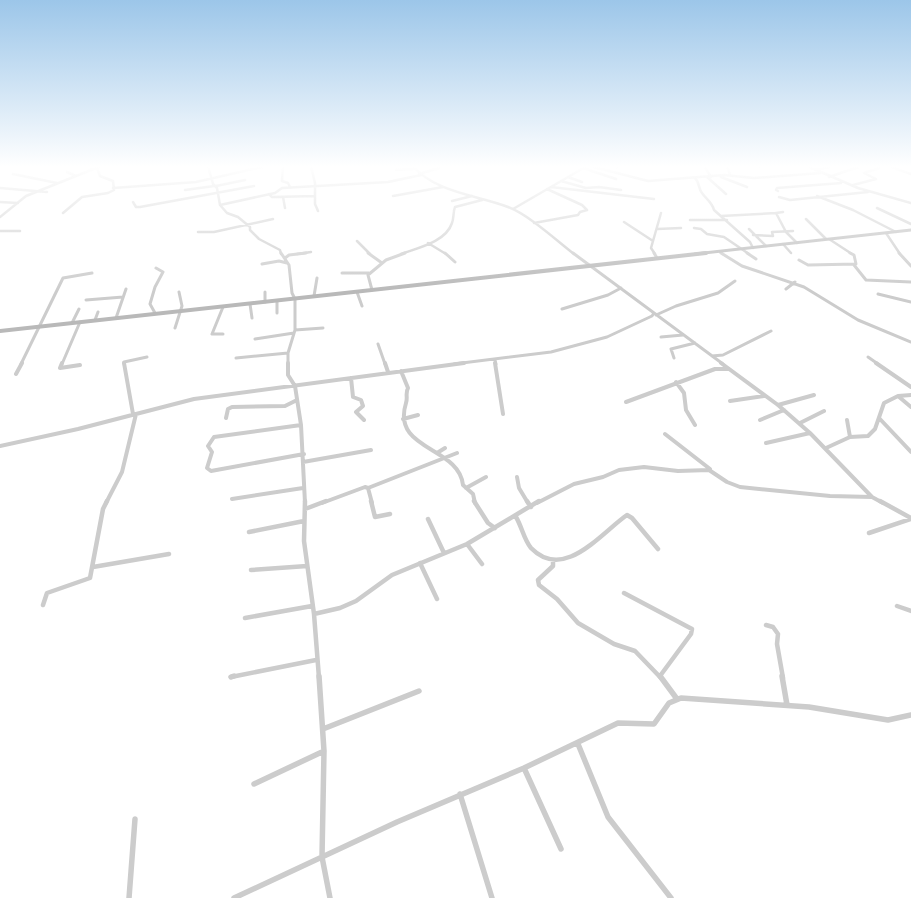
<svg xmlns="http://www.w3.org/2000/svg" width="911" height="898" font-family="Figtree,sans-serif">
	<rect width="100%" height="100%" fill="#fff"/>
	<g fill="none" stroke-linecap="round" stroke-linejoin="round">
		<!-- street-far4 -->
		<path stroke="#ccc" stroke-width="2.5" d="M208,166L213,184L217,188L220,205L227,213L238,217L250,227V230L259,239L280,250L281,254
			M283,166L282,181L288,183L290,187
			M311,166L315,183V204L318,211
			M413,166C436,193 477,195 508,207C529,215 556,240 574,254
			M578,166L586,167
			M590,166L648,181L724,175L754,178L820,173
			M615,166L617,167
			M655,166H665
			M704,166L711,177
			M727,166L730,175
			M807,166L858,188L911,203
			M889,166L911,174
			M759,167L763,166
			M583,168L616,179
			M396,170L414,169
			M815,170L834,166
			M67,172L76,176
			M13,174L57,183
			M419,174L439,168
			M568,177L582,182
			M707,177L726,194
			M721,177L747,187
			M829,177L861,166
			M695,178C700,183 698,188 702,193C706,199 712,202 714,210L750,242L753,248
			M561,181L586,188L599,187L621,190
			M853,185L876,179L864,173L879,168
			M216,186L245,180
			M551,187L654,199
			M0,188L47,192
			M113,188L196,182L266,166
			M185,190L214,186
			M778,191L776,190L777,188L841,183
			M269,194L272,197L315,196
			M393,196L443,187
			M817,196L853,210L896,232
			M283,197L285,208
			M779,197L790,200L868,192
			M452,201L472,196
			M0,202L18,203
			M133,202L136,207H140L254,186
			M220,205L275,193L282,188L388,182L421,175
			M877,208L911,224
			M513,209L587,166
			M783,212L776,213L786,232L797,243
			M63,213L82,197L108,193L114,190L113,181L100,176L97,168
			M721,216L776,213
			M0,217L26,196L101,166
			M806,219L826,239
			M690,220H727
			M624,222L653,241
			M534,223L578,215L580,212L587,210L582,205L547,189
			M694,228L701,229L707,234L724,237L749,254
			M657,229L681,228
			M749,229L766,246
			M0,231H20
			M198,232H214L273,219
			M886,233L900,254
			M753,235L773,236L772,232L793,231
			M829,239L852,254
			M357,241L370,254
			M428,243L446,254
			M783,244L791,253
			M720,252L723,254
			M297,254L311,252
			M401,254C417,248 446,242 452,223C454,218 453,212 455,207L482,200
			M655,254L651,248L661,213"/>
		<!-- street-far3 -->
		<path stroke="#ccc" stroke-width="3" d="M281,253L289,265L292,293L295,299V330L288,353V364
			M368,253L382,263
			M445,253L455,262
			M573,253L723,364
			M654,253L657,258
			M721,253L742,266L804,287L858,320L911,342
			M747,253L756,259
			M899,253L911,266
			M285,258L289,255L306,253
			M799,260L808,265L856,264L854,255L850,253
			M262,264L279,261L287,263
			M854,265L866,280L911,282
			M342,273H369
			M786,289L795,282
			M372,290L368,275L386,260L405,253
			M265,292V302
			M357,292L362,306
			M878,294L911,302
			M314,296L317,278
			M86,300L123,297
			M277,301V313
			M250,304L252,318
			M223,307L212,334H223
			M562,309L608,295L621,288
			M155,313L150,304L155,287L163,272L156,268
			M656,315L676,306L718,293L735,281
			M116,318L126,289
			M95,320L98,312
			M72,323L79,309
			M175,328L182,306L179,292
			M295,330L323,328
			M661,337L683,335
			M255,339L294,333
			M378,344L385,364
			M712,356L723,355L771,331
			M868,357L878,364
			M236,358L288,353
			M674,358L671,349L695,343
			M495,360L496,364
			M21,364L63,278L92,273
			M62,364L80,322
			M124,364V362L147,357
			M454,364L551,352L607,337L652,316L654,313"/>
		<!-- street-far2 -->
		<path stroke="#ccc" stroke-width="4" d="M62,363L60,368L80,365
			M124,363L133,414
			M288,363V375L295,386L301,425L305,503
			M385,363L388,372
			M495,363L503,414
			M721,363L778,405L810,433L872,497L883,503
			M876,363L911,387
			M401,371L408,388C405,393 408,398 406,403C391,451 459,446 463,485L473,494L475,503
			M16,374L22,363
			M351,378L353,397L361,400L363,406L356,412L364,420
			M676,382L684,393L686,410L695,425
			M898,396L911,407
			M730,401L764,396
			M626,402L715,369H727
			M778,405L814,395
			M226,418L228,409L232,407L285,406L297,400
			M879,418L911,452
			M403,419L418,415
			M760,420L784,410
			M847,420L850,437
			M800,423L824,411
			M301,425L214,437L208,446L212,452L207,468L211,471L304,454
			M665,434L710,469
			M766,443L810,433
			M0,446L78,429L194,399L464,363
			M826,448L850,437L868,436L875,429L884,403L898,396L911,395
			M437,453L445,448
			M303,462L371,450
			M517,477L519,488L528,503
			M368,488L372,503
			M466,488L486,477
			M232,499L303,488
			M106,503L122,472L136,414
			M322,503L365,487L368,488L457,453
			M537,503L574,484L603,477L619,470L644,467L678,471L709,470L727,482L740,487L830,496L872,497"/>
		<!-- street-far1 -->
		<path stroke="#ccc" stroke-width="4.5" d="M305,501L304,541L314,614L319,678
			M371,501L375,517L390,514
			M474,501L488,523L495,528
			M527,501L531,507
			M880,501L911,518
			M305,509L326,501
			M516,517C522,527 524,540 531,548C564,582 601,533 627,515L632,518L658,549
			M428,519L444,553
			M249,532L304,521
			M869,533L911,519
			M467,544L482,564
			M553,562V566L538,580L539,585L557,599L578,623L614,644L635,651L661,678
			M420,563L437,599
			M93,567L169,554
			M251,570L307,566
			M624,593L692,629L691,634L660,676
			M43,605L47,593L90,578L103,509L107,501
			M897,606L911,611
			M314,614L340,608L356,601L392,575L467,544L539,501
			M245,618L312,606
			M766,625L773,627L778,634L777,644L783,678
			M231,677L316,660"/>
		<!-- street -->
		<path stroke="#ccc" stroke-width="5.5" d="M319,676L324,751L322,857L330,898
			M660,676L677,699
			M782,676L787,705
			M231,677L234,676
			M323,729L419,691
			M578,744L608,817L671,898
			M524,768L561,849
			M254,784L324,751
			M460,794L492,898
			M129,898L135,819
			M234,898L397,822L524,768L618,723L654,724L669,703L681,698L809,707L888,720L911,715"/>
		<!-- secondary-far1 -->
		<path stroke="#b9b9b9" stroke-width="3" d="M695,254L911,230"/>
		<!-- secondary -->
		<path stroke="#b9b9b9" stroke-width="4" d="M0,331L706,253"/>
	</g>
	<!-- sky -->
	<linearGradient id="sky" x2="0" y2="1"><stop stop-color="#9cc6e9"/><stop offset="0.57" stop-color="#fff"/><stop offset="1" stop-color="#fff" stop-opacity="0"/></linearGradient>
	<rect width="911" height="292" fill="url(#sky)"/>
</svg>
